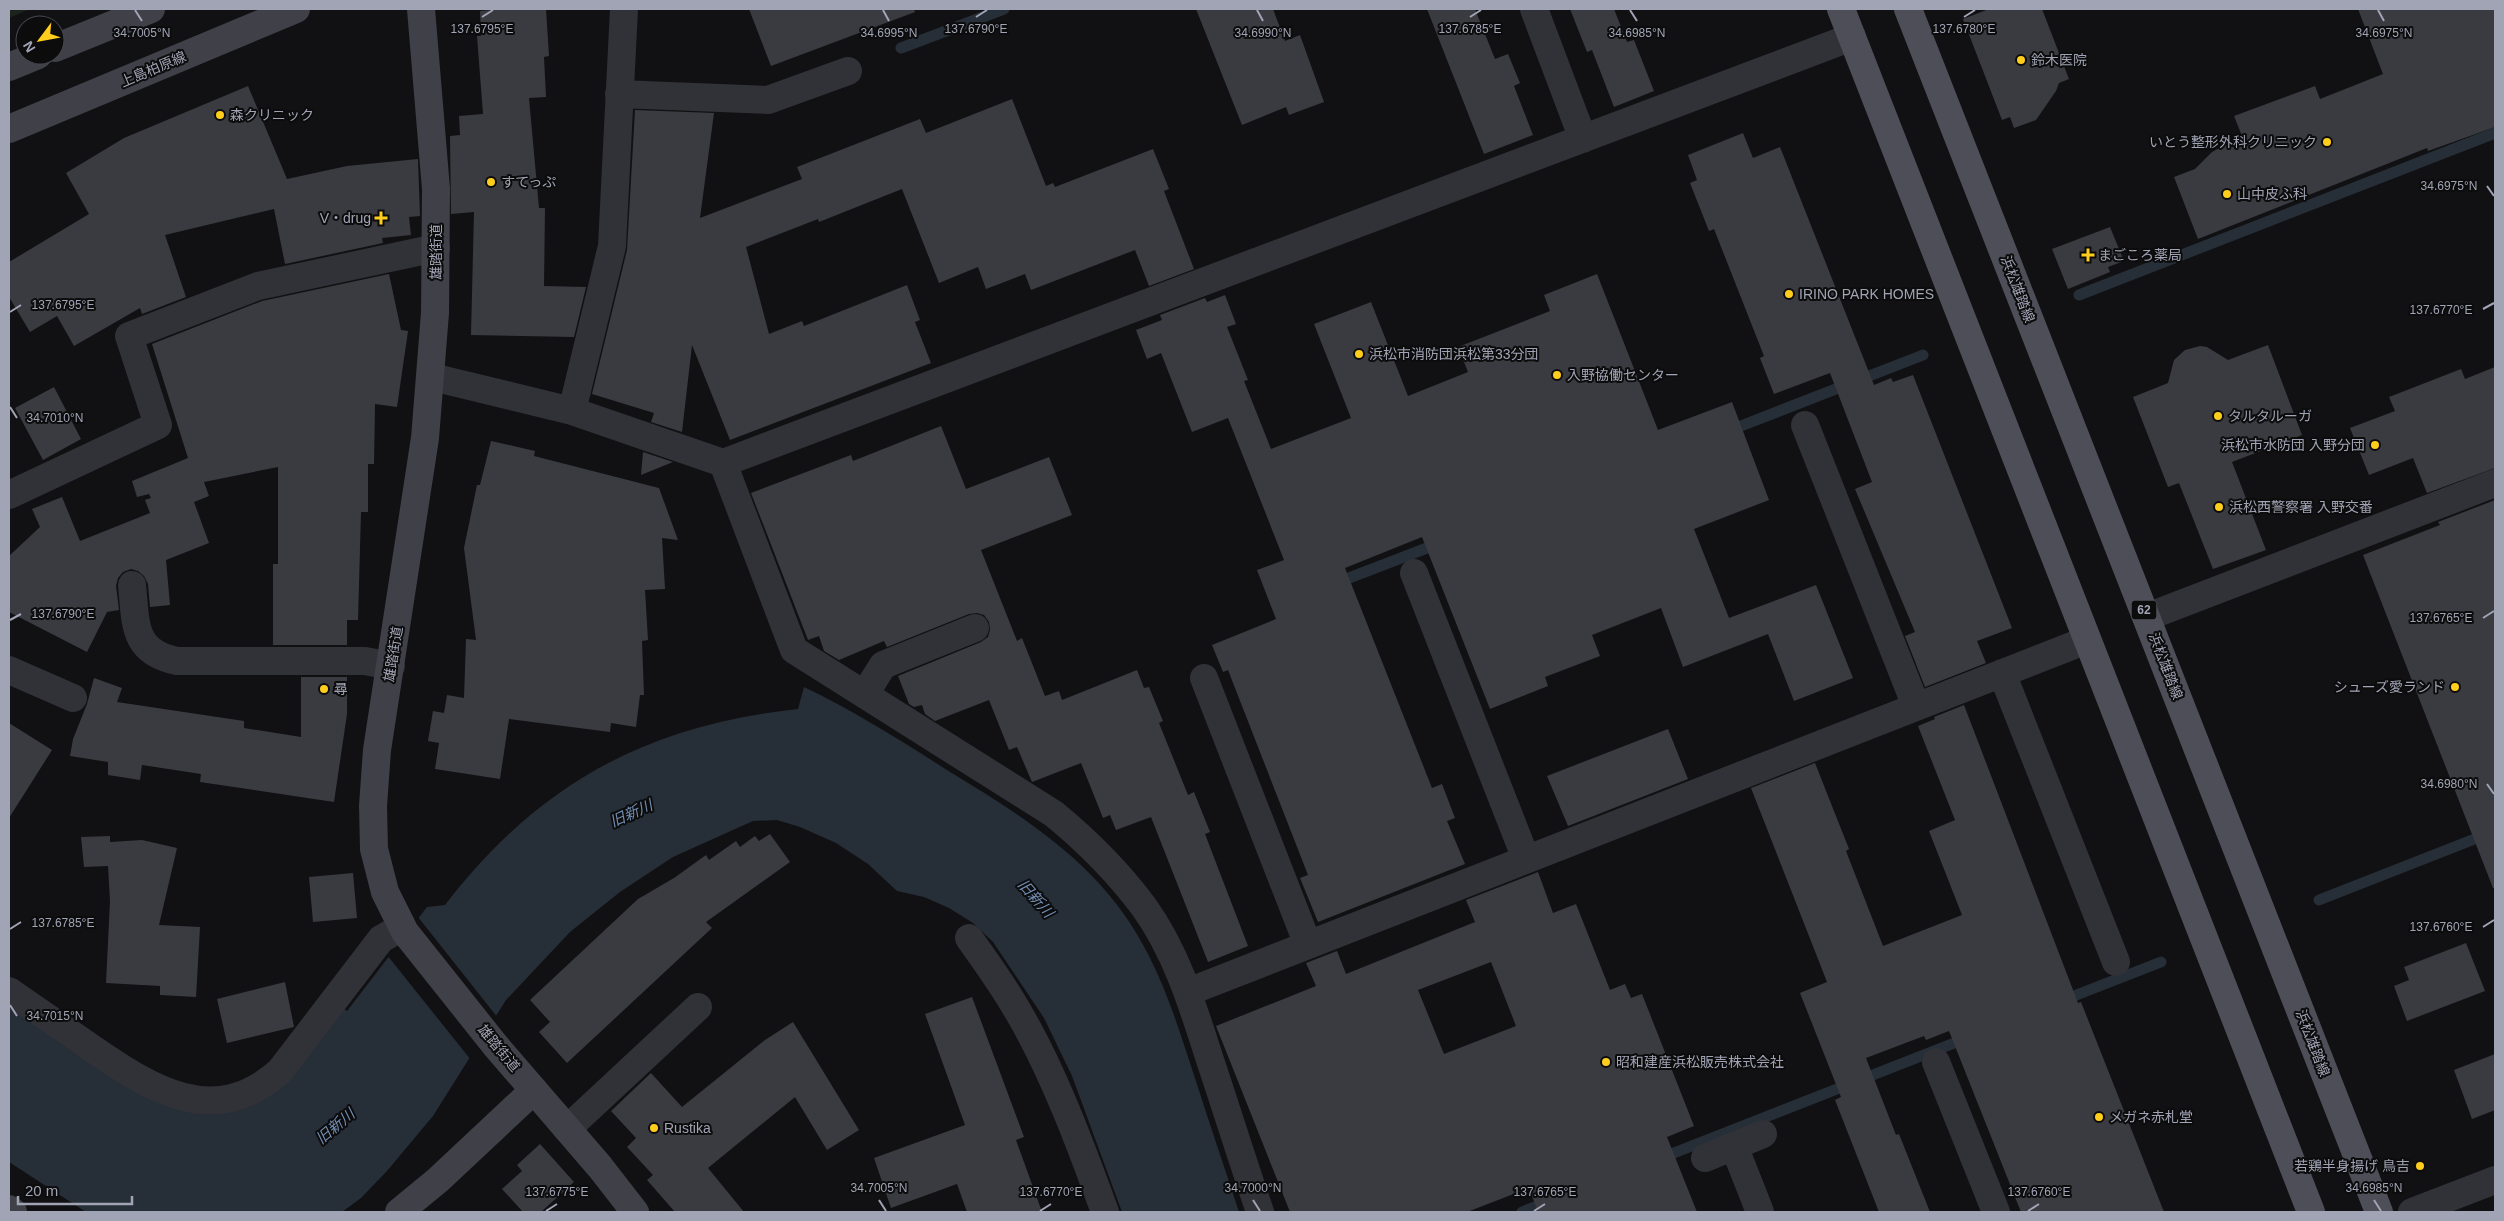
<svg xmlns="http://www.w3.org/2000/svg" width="2504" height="1221" font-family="Arial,'Noto Sans JP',sans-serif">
	<rect width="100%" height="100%" fill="#111113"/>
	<!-- green -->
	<path fill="#1b231d" d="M9,9H30L9,18Z"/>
	<!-- water -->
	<path fill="#262e37" d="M804,687C854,711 900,740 947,770C1029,820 1105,867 1149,956C1168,993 1180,1033 1193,1072C1208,1119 1224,1166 1239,1212H1122L1072,1076L1044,1018L993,942L973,923L949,908L924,897L897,891L868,864L836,843L800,827L777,820L753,821L673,857L620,892L570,932L506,1000L433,1116L387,1171L361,1198L342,1212H86L9,1162V1005L203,1112L343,1008L347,1011L427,907L445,905C538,784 647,725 798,709Z"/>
	<!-- pier -->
	<path fill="#111113" d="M418,917L498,1018L471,1060L387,955Z"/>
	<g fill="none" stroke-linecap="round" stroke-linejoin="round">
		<!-- stream -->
		<path stroke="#262e37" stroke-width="11" d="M901,48L1004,9
			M2079,295L2495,133
			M1728,431L1923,355
			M1336,583L1440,543
			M2319,900L2495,831
			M2061,1001L2161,962
			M1661,1158L1967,1038
			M1522,1212L1550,1201"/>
	</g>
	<!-- building -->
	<path fill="#3a3b41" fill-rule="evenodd" d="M505,9H546L549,56L544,57L546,97L529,98L539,208H545L544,286L586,287L574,337L471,335L474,212L451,214L450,136L460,135L459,116L483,114L477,36H481L480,11Z
		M749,9H914L915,12L771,66Z
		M1196,9H1273L1285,41L1300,35L1324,102L1289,115L1286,107L1242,125Z
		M1427,9H1475L1495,59L1508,54L1520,83L1514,86L1533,135L1484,154Z
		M1570,9H1614L1627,42L1634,40L1654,91L1614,107L1592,50L1587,52Z
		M1989,9H2042L2069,79L2059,83L2056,91L2036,120L2014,128L2010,117L2002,120L1963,19Z
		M2358,9H2495V127L2428,151L2427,148L2198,239L2174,177L2195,169L2212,152L2242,136L2234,116L2315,86L2320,99L2383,74Z
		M248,86L287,179L347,166L418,159L420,216L409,217L411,235L382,238L383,243L285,264L274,209L165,235L186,297L142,314L140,308L74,346L57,316L30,332L9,297V262L89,214L66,173L124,138Z
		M1012,99L1046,186L1053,183L1055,187L1153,149L1169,189L1164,191L1194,269L1149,286L1135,250L1031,290L1025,274L986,289L978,267L939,283L902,189L819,222L818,219L746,247L769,334L802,321L804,326L907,285L920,320L915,322L931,363L730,440L692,345L682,432L651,422L654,413L592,394L627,250L635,110L714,113L700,218L802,179L797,167L920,119L926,133Z
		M1743,133L1753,158L1780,147L1874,385L1891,378L1893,382L1913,375L2012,628L1977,641L1986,663L1925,687L1905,636L1915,632L1855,489L1872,482L1830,373L1774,394L1760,358L1764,356L1714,229L1709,231L1690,183L1697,180L1688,155Z
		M2110,227L2124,261L2108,267L2110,272L2068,289L2052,249Z
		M389,274L401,330L408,331L397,407L375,404L374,464H368V512H361L358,620H347V645H273V564H278V467L204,482L209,496L194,502L209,543L166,560L170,605L150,607L148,584L144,576L138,571L131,569L123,572L118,578L116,586L119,610L107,612L87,652L9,612V556L40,527L32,509L62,497L80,541L150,513L145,500L151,498L149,494L137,497L132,481L188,458L152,344L262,301Z
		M1597,274L1658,430L1732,402L1769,500L1694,529L1729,618L1816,585L1853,678L1794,701L1768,634L1683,667L1661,608L1592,635L1600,656L1545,677L1548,686L1490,709L1422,537L1345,568L1432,788L1442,784L1455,818L1447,821L1465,864L1318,922L1300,878L1308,875L1228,670L1223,672L1212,645L1276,619L1257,570L1284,560L1228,418L1192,432L1161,353L1147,359L1136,330L1162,320L1160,315L1205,298L1207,302L1225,295L1236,324L1227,327L1248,380L1244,381L1271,449L1351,418L1314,324L1371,302L1408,396L1468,372L1458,347L1550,311L1544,295Z
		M2268,345L2302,435L2232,462L2266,550L2213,569L2179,483L2168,487L2133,397L2168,383L2174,360L2185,350L2200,346L2207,347L2228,360Z
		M2495,367V468L2427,493L2413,458L2369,475L2350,428L2395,411L2389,397L2461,369L2465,379Z
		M54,387L81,439L43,460L15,408Z
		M941,426L966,489L1049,457L1072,515L981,550L1017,641L1022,638L1045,696L1059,691L1062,700L1137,670L1144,688L1149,687L1163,721L1159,723L1188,795L1194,792L1210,832L1205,834L1248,946L1208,962L1151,817L1116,830L1110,815L1103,818L1081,763L1032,782L1017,747L1009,750L989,700L935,721L925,714L922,705L914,707L909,704L898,676L981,642L988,637L990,630L989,622L984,615L977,613L969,614L887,647L884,641L839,660L824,651L819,636L808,640L751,493L851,455L853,461Z
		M491,441L535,451L534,456L659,488L678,540L662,538L665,589L645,590L648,640L642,641L644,695H640L636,727L611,723L610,732L509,719L500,779L435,769L439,743L428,741L433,711L444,713L447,695L464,698L466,639L476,640L464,548L477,485H480Z
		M643,452L673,462L641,475Z
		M2495,500V888H2493L2363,555L2440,525L2438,522Z
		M301,677H347V714L334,802L200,782L201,774L142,765L140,780L108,775V762L70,756L73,739L87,704L94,678L122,688L117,702L244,721V728L301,737Z
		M1964,705L2078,1003L2081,1002L2164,1212H2021L1949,1031L1926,1040L1924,1036L1866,1058L1896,1135L1899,1134L1930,1212H1879L1835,1100L1841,1097L1800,993L1827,982L1751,788L1815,763L1849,849L1846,851L1883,946L1962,915L1929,831L1955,820L1918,726L1935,719L1934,717Z
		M9,723L52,750L9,818Z
		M1668,729L1688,779L1568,826L1547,776Z
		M770,834L790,862L706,922L712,928L567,1063L539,1032L550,1022L530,1000L638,899L674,878L706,855L709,860L736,841L740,847L755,836L759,841Z
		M110,836V842L142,840L177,848L159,925L200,927L196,997L160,995V986L106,983L110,901L108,866L84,867L81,837Z
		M1538,872L1553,913L1576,904L1610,990L1625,984L1631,998L1642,994L1694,1126L1667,1137L1697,1212H1538L1529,1188L1467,1212H1290L1216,1026L1316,986L1306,963L1337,951L1346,974L1475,922L1466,900ZM1491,962L1516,1026L1444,1054L1418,990Z
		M353,873L357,918L313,922L309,877Z
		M2466,943L2485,991L2407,1021L2394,986L2409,980L2404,967Z
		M285,982L294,1027L227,1043L217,999Z
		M972,997L1024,1137L1016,1140L1042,1212H967L957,1184L891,1208L874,1158L965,1125L925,1014Z
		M793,1022L859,1130L827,1150L795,1097L708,1168L744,1212H675L647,1180L653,1175L627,1147L636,1138L611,1111L651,1073L682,1107L765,1040Z
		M2495,1054V1110L2472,1119L2454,1070Z
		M540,1144L574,1182L541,1212H523L502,1189L522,1171L517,1165Z"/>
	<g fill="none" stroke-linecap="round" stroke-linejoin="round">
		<!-- street -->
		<path stroke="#313238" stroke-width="28" d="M1534,9L1583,139
			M619,94L768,100L848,71
			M432,377L572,411L723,463L1852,37
			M572,411L612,246L624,9
			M1805,425L1916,706
			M723,463L794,650L1054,814C1088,842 1118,872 1144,907C1177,953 1193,1007 1210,1060C1227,1111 1243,1162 1260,1212
			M9,495L158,425L129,336L258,286L436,248
			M1414,573L1526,859
			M132,585C136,623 132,652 177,661H365L391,666
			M2147,617L2495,483
			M9,670L73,698
			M2002,673L2116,962
			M1204,678L1308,945
			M865,694L883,665L975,628
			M969,938C987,963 1005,988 1020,1015C1054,1073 1082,1149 1105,1212
			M9,991C36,1010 63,1028 90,1047C151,1089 214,1130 280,1071L381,939L402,927
			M1188,992L2087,640
			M1936,1062L1996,1212
			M567,1129L698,1007
			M1734,1146L1760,1212
			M1705,1158L1763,1134
			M2412,1212L2495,1180"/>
		<!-- secondary -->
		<path stroke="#3f4048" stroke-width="28" d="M421,9L436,189L435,313L425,438L377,750L373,806L374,849L385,892L405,932L495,1045L600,1167L635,1212
			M55,48L151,9
			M9,67L38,55
			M9,129L296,9
			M9,1209L13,1212
			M399,1212L438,1180L534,1090"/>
		<!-- primary -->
		<path stroke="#4d4e57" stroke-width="28" d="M1841,9L2311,1212
			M1908,9L2379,1212"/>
	</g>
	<!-- ticks -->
	<path fill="none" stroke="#a1a4b5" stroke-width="2" d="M135,10L142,21M883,10L889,21M1257,10L1263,21M1630,10L1637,21M2378,10L2384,21M482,17L493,10M976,17L987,10M1470,17L1481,10M1964,17L1975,10M2487,186L2494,196M2483,309L2494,303M10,312L21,305M10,407L17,418M2483,618L2494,611M10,620L21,614M2487,784L2494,794M2483,927L2494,920M10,929L21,922M10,1005L17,1016M879,1200L886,1211M1253,1200L1260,1211M2374,1200L2381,1211M546,1211L557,1204M1040,1211L1051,1204M1534,1211L1545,1204M2028,1211L2039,1204"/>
	<!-- markers -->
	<g fill="#ffce1c" stroke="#0c0c0d" stroke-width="2">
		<circle cx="2021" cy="60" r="5"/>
		<circle cx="220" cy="115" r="5"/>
		<circle cx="2327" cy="142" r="5"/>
		<circle cx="491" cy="182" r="5"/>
		<circle cx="2227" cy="194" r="5"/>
		<path d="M378.5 210.5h5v5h5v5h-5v5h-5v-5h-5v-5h5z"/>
		<path d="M2085.5 247.5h5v5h5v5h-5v5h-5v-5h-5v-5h5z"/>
		<circle cx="1789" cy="294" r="5"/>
		<circle cx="1359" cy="354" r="5"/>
		<circle cx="1557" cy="375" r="5"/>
		<circle cx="2218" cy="416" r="5"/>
		<circle cx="2375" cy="445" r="5"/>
		<circle cx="2219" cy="507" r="5"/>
		<circle cx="2455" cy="687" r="5"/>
		<circle cx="324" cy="689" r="5"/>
		<circle cx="1606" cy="1062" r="5"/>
		<circle cx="2099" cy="1117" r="5"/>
		<circle cx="654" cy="1128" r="5"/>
		<circle cx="2420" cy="1166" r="5"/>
	</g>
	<g text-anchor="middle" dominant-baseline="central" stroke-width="4" stroke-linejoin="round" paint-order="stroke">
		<!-- shield labels -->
		<rect fill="#0c0c0d" stroke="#747683" stroke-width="1" x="2131.5" y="600.5" width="25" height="19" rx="4"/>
		<g font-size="12" font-weight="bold" fill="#a1a4b5">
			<text x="2144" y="610">62</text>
		</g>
		<!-- poi labels -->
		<g font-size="14" fill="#a1a4b5" stroke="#0c0c0d" text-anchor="start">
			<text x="2031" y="60">鈴木医院</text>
			<text x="230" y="115">森クリニック</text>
			<text x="2317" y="142" text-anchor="end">いとう整形外科クリニック</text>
			<text x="501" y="182">すてっぷ</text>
			<text x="2237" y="194">山中皮ふ科</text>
			<text x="371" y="218" text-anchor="end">V・drug</text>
			<text x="2098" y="255">まごころ薬局</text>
			<text x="1799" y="294">IRINO PARK HOMES</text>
			<text x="1369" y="354">浜松市消防団浜松第33分団</text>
			<text x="1567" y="375">入野協働センター</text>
			<text x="2228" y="416">タルタルーガ</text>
			<text x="2365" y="445" text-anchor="end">浜松市水防団 入野分団</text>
			<text x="2229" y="507">浜松西警察署 入野交番</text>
			<text x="2445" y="687" text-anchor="end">シューズ愛ランド</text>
			<text x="334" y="689">尋</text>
			<text x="1616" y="1062">昭和建産浜松販売株式会社</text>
			<text x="2109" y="1117">メガネ赤札堂</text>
			<text x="664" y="1128">Rustika</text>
			<text x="2410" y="1166" text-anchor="end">若鶏半身揚げ 鳥吉</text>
		</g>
		<!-- street labels -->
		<g font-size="14" fill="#a1a4b5" stroke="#0c0c0d">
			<text transform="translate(153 69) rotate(-23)">上島柏原線</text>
			<text transform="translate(436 252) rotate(-90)">雄踏街道</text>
			<text transform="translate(2018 289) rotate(69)">浜松雄踏線</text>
			<text transform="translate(393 654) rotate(-81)">雄踏街道</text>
			<text transform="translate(2166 666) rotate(69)">浜松雄踏線</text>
			<text transform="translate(2313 1043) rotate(69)">浜松雄踏線</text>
			<text transform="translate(499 1048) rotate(50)">雄踏街道</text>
		</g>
		<!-- water labels -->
		<g font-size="15" font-style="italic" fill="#738eb4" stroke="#0c0c0d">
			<text transform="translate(631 813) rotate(-24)">旧新川</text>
			<text transform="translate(1036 898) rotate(49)">旧新川</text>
			<text transform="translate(335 1126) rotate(-40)">旧新川</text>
		</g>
	</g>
	<g font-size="12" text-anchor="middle" fill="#a1a4b5" stroke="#0c0c0d" stroke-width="4" stroke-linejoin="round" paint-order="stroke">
		<text x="482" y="33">137.6795°E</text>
		<text x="976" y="33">137.6790°E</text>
		<text x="1470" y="33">137.6785°E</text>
		<text x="1964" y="33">137.6780°E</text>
		<text x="2384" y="37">34.6975°N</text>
		<text x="142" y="37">34.7005°N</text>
		<text x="889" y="37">34.6995°N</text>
		<text x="1263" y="37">34.6990°N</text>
		<text x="1637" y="37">34.6985°N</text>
		<text x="2449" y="190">34.6975°N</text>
		<text x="63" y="309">137.6795°E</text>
		<text x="2441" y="314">137.6770°E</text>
		<text x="55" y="422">34.7010°N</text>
		<text x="63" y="618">137.6790°E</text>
		<text x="2441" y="622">137.6765°E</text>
		<text x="2449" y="788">34.6980°N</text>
		<text x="63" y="927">137.6785°E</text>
		<text x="2441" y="931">137.6760°E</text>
		<text x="55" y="1020">34.7015°N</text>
		<text x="879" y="1192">34.7005°N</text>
		<text x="1253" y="1192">34.7000°N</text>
		<text x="2374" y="1192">34.6985°N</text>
		<text x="557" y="1196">137.6775°E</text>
		<text x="1051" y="1196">137.6770°E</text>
		<text x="1545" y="1196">137.6765°E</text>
		<text x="2039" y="1196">137.6760°E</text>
	</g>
	<!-- border -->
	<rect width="2504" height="1221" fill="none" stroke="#a1a4b5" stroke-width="20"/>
	<!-- north arrow -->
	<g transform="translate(40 40) rotate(238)"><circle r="24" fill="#0c0c0d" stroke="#484950"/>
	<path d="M0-4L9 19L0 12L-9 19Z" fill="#ffce1c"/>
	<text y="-8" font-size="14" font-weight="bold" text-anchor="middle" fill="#a1a4b5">N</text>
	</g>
	<!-- scale -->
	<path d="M18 1196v8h114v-8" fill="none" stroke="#a1a4b5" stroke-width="2.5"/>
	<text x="25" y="1196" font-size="15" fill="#a1a4b5" stroke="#0c0c0d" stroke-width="4" paint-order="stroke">20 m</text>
</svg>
